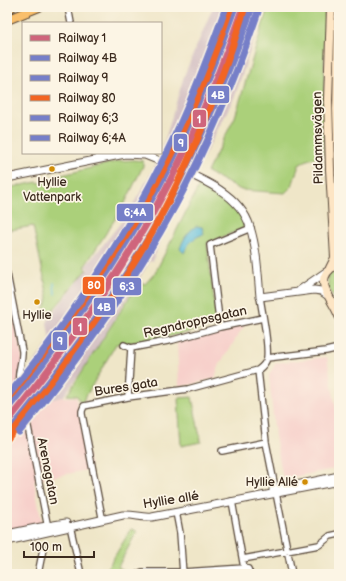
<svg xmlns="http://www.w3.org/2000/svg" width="346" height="581" font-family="'Balsamiq Sans',sans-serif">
	<rect width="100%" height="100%" fill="#fcf5e5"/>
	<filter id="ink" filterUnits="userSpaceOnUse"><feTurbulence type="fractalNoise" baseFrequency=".025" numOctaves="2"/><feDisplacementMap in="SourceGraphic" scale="8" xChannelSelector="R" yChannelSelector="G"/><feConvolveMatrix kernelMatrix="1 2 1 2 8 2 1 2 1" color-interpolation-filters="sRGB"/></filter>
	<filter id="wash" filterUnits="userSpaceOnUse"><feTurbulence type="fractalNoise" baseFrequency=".012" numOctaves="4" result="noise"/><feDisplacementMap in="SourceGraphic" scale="16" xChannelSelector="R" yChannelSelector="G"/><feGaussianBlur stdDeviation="0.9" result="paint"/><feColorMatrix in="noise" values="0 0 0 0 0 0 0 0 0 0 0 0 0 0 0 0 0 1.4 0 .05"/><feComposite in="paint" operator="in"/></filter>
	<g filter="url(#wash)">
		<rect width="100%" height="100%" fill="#efe6c8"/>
		<!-- built -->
		<path fill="#f7d0cb" d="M7,283L33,410L39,402L63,397H76L91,469L34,481L42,524L7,531Z
			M246,323L221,362L216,374V378L190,385L179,386L177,342Z
			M327,357L339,427V468L283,479L275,436L269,375L276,363Z"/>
		<!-- industrial -->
		<path fill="#d2bec2" d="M213,7H253L261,9L256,33L235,96L159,243L153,261H150L92,356L63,397L39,402L33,411L25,374L50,341L47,323L50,316L88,269L86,266L127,215L155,166L161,153L184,76Z"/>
		<!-- green -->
		<path fill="#abd07a" stroke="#737d4c" d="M268,7L325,8L323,155L307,160L299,165L292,186L285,193L241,190L207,172L235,117Z
			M134,160L143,161V166L124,205L85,266L87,270L47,317L41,312L47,303L48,297L33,226L10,230L7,217V188L37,182L41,183L50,178L119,161Z
			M200,184L219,192L239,210L247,227L207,243L217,325C183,334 150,342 116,344L82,403L77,396L67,395L139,282L145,284L155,273Z
			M338,266H339V299C327,294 328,287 328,275Z
			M192,397L201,442L181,446L178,398Z
			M131,529L137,531L118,567L129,573L135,571L134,574H104Z"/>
		<!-- water -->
		<path fill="#5dbedb" stroke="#4c747c" d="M196,226L202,227L204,234C194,237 188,243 184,253L180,249C183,239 188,232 196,226Z"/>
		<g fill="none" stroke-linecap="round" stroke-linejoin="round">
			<!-- stream -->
			<path stroke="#5dbedb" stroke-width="1.5" d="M54,283L55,294"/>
		</g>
	</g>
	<g filter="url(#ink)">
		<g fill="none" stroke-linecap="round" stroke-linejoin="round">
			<defs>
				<path id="minor" d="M68,7L71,23
					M98,153L99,159
					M7,274L22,351C23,362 17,371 19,381L48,528
					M260,297C262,313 269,342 267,358C266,363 262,367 258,370L266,442L292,574
					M220,327L210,245L251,228
					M124,345L131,348
					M267,358L326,351L339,348
					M128,397L131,348L173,340L220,327L263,318
					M222,451L266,442
					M232,501L244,568
					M176,512L180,533L183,574
					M102,517L82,414V411L84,406L128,397L188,389L258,370
					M70,526L81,574
					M243,559L319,545L330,536L339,534
					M38,574L43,549
					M138,574L142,572H183L244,568L248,569L250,574"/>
				<path id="tertiary" d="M7,178L125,154L145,155L155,159C188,174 239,189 250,227C257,249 258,274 260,297L314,290L321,291L327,295
					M300,290L326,272
					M273,490L339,476
					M7,534L41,527L66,523
					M7,541L123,515C133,514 142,518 152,517L339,481"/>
				<path id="secondary" d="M339,7V11
					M339,17L337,109L339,172
					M335,265C311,281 332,297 339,316
					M330,268L335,258L330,169L328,100L331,7"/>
				<path id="primary" d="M7,9L12,7
					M7,20L39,7"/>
			</defs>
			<!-- minor casing -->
			<use href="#minor" stroke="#564638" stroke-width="8"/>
			<!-- tertiary casing -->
			<use href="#tertiary" stroke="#564638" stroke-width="9"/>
			<!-- secondary casing -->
			<use href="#secondary" stroke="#564638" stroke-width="10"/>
			<!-- primary casing -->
			<use href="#primary" stroke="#564638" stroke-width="10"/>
			<!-- minor -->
			<use href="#minor" stroke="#fff" stroke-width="5.5"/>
			<!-- tertiary -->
			<use href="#tertiary" stroke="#fff" stroke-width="7"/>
			<!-- secondary -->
			<use href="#secondary" stroke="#fde5c4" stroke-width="8"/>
			<!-- primary -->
			<use href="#primary" stroke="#f9bf6c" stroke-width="8"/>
			<defs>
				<path id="rail-1" d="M7,422C64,352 118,278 161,198C194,137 220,73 243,7"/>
				<path id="rail-2" d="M13,427C71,356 126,282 169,201C201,139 228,75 251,10"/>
				<path id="rail-3" d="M7,409C70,332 127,250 172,161C196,111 216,59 235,7"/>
				<path id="rail-4" d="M7,400C55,341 100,280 139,215C177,149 207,79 231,7
					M7,439C67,365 124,289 167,204C200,141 224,75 245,7"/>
				<path id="rail-5" d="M19,432C77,361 131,287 175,206C209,144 235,79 258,12"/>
				<path id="rail-6" d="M7,397C68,322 123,242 165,156C189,108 208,58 226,7"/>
			</defs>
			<!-- rail-1 casing -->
			<use href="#rail-1" stroke="#fcf5e5" stroke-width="10"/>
			<!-- rail-2 casing -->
			<use href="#rail-2" stroke="#fcf5e5" stroke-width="10"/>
			<!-- rail-3 casing -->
			<use href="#rail-3" stroke="#fcf5e5" stroke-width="10"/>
			<!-- rail-4 casing -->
			<use href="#rail-4" stroke="#fcf5e5" stroke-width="10"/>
			<!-- rail-5 casing -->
			<use href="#rail-5" stroke="#fcf5e5" stroke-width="10"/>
			<!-- rail-6 casing -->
			<use href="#rail-6" stroke="#fcf5e5" stroke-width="10"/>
			<!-- rail-1 -->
			<use href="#rail-1" stroke="#cf657c" stroke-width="7"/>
			<!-- rail-2 -->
			<use href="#rail-2" stroke="#767fc8" stroke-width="7"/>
			<!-- rail-3 -->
			<use href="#rail-3" stroke="#767fc8" stroke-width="7"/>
			<!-- rail-4 -->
			<use href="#rail-4" stroke="#f26522" stroke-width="7"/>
			<!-- rail-5 -->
			<use href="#rail-5" stroke="#767fc8" stroke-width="7"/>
			<!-- rail-6 -->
			<use href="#rail-6" stroke="#767fc8" stroke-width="7"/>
		</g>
	</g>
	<!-- markers -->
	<g fill="#d18d06" stroke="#fcf5e5" stroke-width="1.5">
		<circle cx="52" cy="169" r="3.5"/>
		<circle cx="37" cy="302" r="3.5"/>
		<circle cx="305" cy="482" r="3.5"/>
	</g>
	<g text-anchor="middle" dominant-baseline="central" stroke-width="3.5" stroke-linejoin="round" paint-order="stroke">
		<!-- bus labels -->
		<g font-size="12" fill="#3b2a1e" stroke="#fcf5e5">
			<text x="52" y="182">Hyllie<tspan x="52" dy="15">Vattenpark</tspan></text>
			<text x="37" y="315">Hyllie</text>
			<text x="298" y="482" text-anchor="end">Hyllie Allé</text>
		</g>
		<!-- street labels -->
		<g font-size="13" fill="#3b2a1e" stroke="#fcf5e5">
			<text transform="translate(318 138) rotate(-91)">Pildammsvägen</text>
			<text transform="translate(195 322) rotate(-13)">Regndroppsgatan</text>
			<text transform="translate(126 387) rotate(-9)">Bures gata</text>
			<text transform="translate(48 471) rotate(79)">Arenagatan</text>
			<text transform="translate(171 500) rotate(-9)">Hyllie allé</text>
		</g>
	</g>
	<g stroke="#fcf5e5" stroke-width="1.5">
		<rect x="207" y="85" width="23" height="19" rx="4" fill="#767fc8"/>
		<rect x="192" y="109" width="15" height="19" rx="4" fill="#cf657c"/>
		<rect x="173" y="133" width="15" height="19" rx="4" fill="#767fc8"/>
		<rect x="116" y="203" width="38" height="19" rx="4" fill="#767fc8"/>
		<rect x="82" y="276" width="23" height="19" rx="4" fill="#f26522"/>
		<rect x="112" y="277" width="30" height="19" rx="4" fill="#767fc8"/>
		<rect x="93" y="297" width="23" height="19" rx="4" fill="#767fc8"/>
		<rect x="72" y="317" width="16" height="19" rx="4" fill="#cf657c"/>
		<rect x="52" y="331" width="16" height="20" rx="4" fill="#767fc8"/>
	</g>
	<g font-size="11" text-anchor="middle" font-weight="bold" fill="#fff">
		<text x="218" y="99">4B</text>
		<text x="199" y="123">1</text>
		<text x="181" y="147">9</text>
		<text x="135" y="216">6;4A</text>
		<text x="94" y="289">80</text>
		<text x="127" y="290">6;3</text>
		<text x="104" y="311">4B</text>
		<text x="80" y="331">1</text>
		<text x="60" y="345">9</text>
	</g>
	<!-- margin -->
	<rect width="346" height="581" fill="none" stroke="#fcf5e5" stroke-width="24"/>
	<!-- legend -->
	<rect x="22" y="22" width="140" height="132" fill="#fcf5e5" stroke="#afa495"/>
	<rect x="30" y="35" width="20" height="6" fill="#cf657c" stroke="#afa495"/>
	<text x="58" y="42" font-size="12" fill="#3b2a1e">Railway 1</text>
	<rect x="30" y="55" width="20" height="6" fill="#767fc8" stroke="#afa495"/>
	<text x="58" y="62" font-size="12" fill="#3b2a1e">Railway 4B</text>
	<rect x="30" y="75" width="20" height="6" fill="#767fc8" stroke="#afa495"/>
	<text x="58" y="82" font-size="12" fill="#3b2a1e">Railway 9</text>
	<rect x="30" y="95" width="20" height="6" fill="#f26522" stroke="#afa495"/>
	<text x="58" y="102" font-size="12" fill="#3b2a1e">Railway 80</text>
	<rect x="30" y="115" width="20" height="6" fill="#767fc8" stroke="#afa495"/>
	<text x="58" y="122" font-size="12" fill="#3b2a1e">Railway 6;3</text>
	<rect x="30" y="135" width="20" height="6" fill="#767fc8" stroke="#afa495"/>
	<text x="58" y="142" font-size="12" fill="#3b2a1e">Railway 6;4A</text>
	<!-- scale -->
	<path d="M24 551v6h70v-6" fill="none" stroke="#3b2a1e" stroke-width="2"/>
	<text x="30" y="551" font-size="12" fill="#3b2a1e" stroke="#fcf5e5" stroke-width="3" paint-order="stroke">100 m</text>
</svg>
